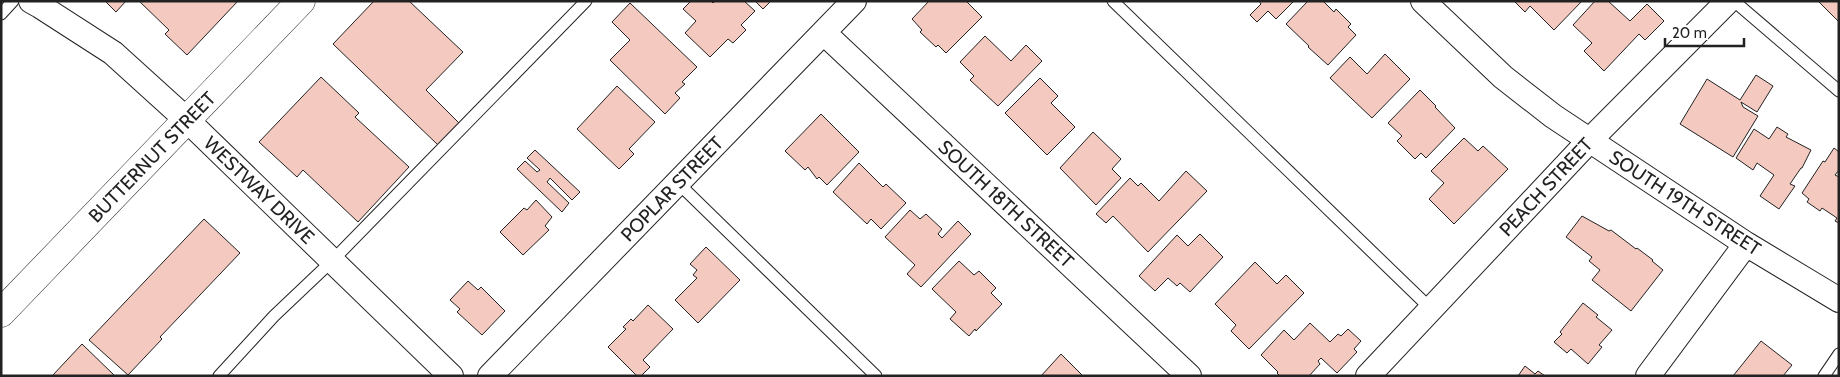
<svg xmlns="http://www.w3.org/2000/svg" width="1840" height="377" font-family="Cabin,sans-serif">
	<rect width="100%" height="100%" fill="#fff"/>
	<!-- building -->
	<path fill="#f3c9c0" stroke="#222" d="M105,1H126L116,12Z
		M139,1H238L187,55L165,34L169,30Z
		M374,1H409L463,52L426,90L459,123L438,145L333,44Z
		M691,1H711L713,3L715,1H744L755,11L741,25L746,30L733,43L728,39L710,57L685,33L696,21L683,9Z
		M755,1H771L763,9Z
		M929,1H966L982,17L946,53L938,45L936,47L920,32L922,30L912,19Z
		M1259,1H1294L1276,19L1268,11L1257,22L1250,15L1261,4Z
		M1308,1H1323L1334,12L1336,9L1351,24L1348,27L1356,35L1328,65L1308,47L1309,46L1286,24Z
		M1514,1H1582L1554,30L1530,6L1525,12Z
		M1595,1H1608L1630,21L1647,4L1664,21L1645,40L1639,34L1604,71L1584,51L1592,43L1573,25Z
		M1818,1H1839V22Z
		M630,3L697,67L682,82L685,84L675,93L680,98L665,114L610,60L630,40L612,22Z
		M985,36L1011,61L1026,45L1042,61L998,106L970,80L974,76L960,62Z
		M1385,54L1410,79L1372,118L1330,78L1350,57L1367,74Z
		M1756,75L1773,86L1757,112L1741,102L1743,107L1758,116L1733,157L1680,124L1707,79L1740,100Z
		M321,77L359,113L355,117L409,167L358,222L303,170L297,177L259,142Z
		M1040,78L1058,96L1051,103L1075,127L1047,155L1005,113Z
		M617,86L655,122L629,149L634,154L619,169L577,129Z
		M1420,90L1436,106L1435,107L1455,128L1426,158L1421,153L1415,159L1397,141L1402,136L1388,123Z
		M821,114L859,152L827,185L819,177L817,179L808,167L805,170L785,151Z
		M1777,127L1788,134L1786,137L1811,150L1802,168H1801L1790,184L1795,186L1779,209L1760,196L1774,175L1757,163L1753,170L1736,158L1754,129L1769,139Z
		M1093,132L1121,159L1112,169L1121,178L1096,205L1060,168Z
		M1464,138L1478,151L1483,146L1508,169L1454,224L1429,199L1444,183L1431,171Z
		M1834,148L1839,152V170L1835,175L1839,177V223L1835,221L1837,218L1822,208L1820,211L1807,202L1809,199L1802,193L1823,161L1825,162Z
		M535,150L580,192L572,200L550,178L547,182L569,203L562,212L517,169L525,161L537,172L540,170L527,158Z
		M859,163L883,187L886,184L906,203L881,229L871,219L867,224L833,192Z
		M1186,171L1207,191L1148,252L1113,216L1106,223L1096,214L1130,178L1138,186L1141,183L1159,201Z
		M536,200L552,217L545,226L549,230L523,255L500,232L524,208L527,210Z
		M910,210L920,219L926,214L942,229L938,234L942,238L958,221L971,234L921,287L907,274L915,265L885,237Z
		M1582,216L1609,231L1611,230L1636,249L1637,248L1653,260L1652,261L1663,270L1631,311L1592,280L1600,270L1589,261L1592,257L1566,237Z
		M204,219L240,253L160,337L162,339L128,375L89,340Z
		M1200,234L1223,257L1190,292L1180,283L1177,286L1168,278L1155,291L1139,276L1177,235L1188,246Z
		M706,247L740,280L698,323L675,300L697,278L693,275L697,270L690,264Z
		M959,261L974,275L979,271L996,288L991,293L1002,304L976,331L975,329L969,336L950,319L956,312L932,289Z
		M1255,262L1277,284L1286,275L1304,293L1249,349L1231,331L1236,325L1215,304Z
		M468,281L478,290L481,287L505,311L482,335L457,312L460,309L450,300Z
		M1583,303L1598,315L1596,317L1612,330L1599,345L1602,347L1588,364L1571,349L1567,353L1554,342L1562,334L1560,332Z
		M648,305L673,329L643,360L650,367L641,376H637L608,347L626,329L623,327L631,319L633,321Z
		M1310,323L1330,342L1338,334L1341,336L1348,329L1361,341L1354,349L1357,352L1337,373L1321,358L1318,361L1320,364L1309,376H1280L1277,373L1278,372L1261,355L1284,330L1294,340Z
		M1761,341L1792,365L1783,376H1733Z
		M82,344L115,376H52Z
		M1061,354L1083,376H1041Z
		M1525,366L1535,374L1538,371L1545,376H1518Z"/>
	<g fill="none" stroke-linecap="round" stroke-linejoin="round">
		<defs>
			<path id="service" d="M1113,1L1431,309
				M1734,1L1839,91
				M1,14L13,1
				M678,183L876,376
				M219,376L274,316L332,261L586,1
				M1824,376L1839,354"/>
			<path id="minor" d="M31,1L40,6L113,53L188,121L451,376
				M1423,1L1503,77L1553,116L1746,244L1839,300
				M824,33L1189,376
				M490,376L854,1
				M1368,376L1590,140L1728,1
				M1648,376L1746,244"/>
			<path id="tertiary" d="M1,313L301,1"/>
		</defs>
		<!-- service casing -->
		<use href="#service" stroke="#222" stroke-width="13"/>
		<!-- minor casing -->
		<use href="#minor" stroke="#222" stroke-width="26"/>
		<!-- tertiary casing -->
		<use href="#tertiary" stroke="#222" stroke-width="29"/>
		<!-- service -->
		<use href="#service" stroke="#fff" stroke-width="11"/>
		<!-- minor -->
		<use href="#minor" stroke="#fff" stroke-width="24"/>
		<!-- tertiary -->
		<use href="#tertiary" stroke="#fff" stroke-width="28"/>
	</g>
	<g text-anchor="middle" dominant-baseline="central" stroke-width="4" stroke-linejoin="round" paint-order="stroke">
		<!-- street labels -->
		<g font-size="19" fill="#222" stroke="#fff">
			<text transform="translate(152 157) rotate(-46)">BUTTERNUT STREET</text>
			<text transform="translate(1546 187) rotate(-47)">PEACH STREET</text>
			<text transform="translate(672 189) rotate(-46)">POPLAR STREET</text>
			<text transform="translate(259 190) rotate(44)">WESTWAY DRIVE</text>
			<text transform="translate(1685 203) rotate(33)">SOUTH 19TH STREET</text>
			<text transform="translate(1006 204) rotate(43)">SOUTH 18TH STREET</text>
		</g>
	</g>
	<!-- border -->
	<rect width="1840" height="377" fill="none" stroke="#222222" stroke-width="5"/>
	<!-- scale -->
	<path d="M1665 38v8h79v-8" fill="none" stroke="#222222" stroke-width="2.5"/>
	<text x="1672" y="38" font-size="15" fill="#222222" stroke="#ffffff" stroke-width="4" paint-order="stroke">20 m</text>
</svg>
